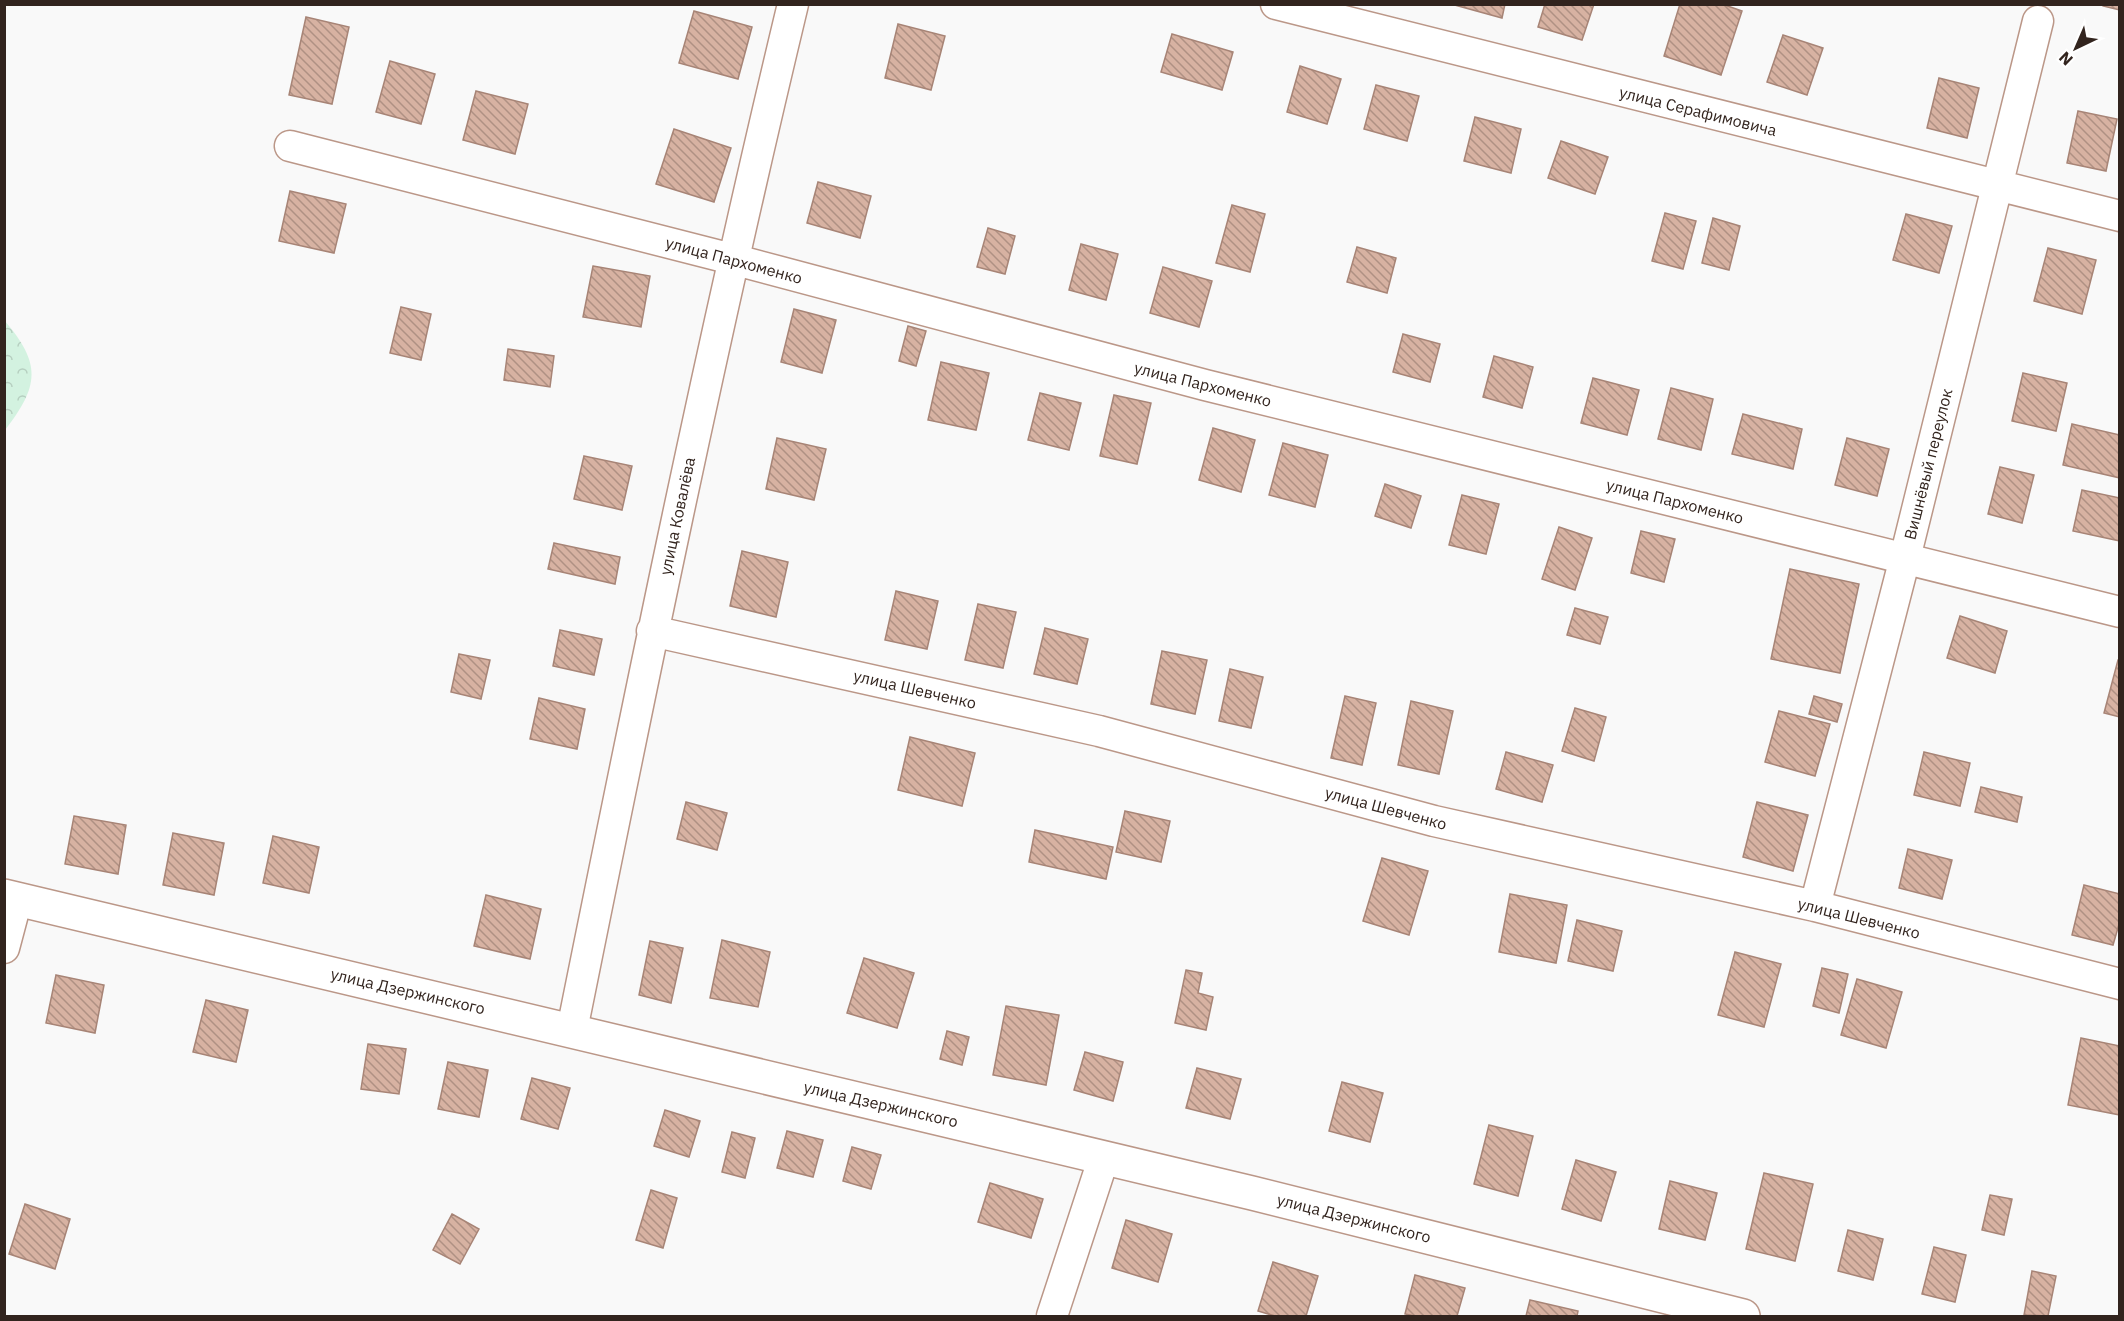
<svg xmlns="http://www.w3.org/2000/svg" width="2124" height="1321" font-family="'IBM Plex Sans',sans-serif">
	<defs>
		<pattern id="forest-crowns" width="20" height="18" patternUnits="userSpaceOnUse" patternTransform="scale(1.5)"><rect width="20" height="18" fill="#d3f2e0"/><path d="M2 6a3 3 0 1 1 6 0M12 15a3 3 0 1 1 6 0" fill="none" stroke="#b6cfc0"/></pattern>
		<pattern id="building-back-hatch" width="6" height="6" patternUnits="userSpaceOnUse" patternTransform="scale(1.5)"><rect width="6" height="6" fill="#d7b2a2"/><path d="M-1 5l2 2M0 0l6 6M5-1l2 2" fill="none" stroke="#af9183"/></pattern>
	</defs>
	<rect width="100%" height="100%" fill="#f9f9f9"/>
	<!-- forest -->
	<path fill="url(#forest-crowns)" d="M4,320C42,364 39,386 5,430Z"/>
	<!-- building -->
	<path fill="url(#building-back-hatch)" stroke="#a78476" stroke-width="1.5" d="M1451,4H1505L1502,18Z
		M1545,4H1594L1582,40L1538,27Z
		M1680,4H1722L1742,11L1721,75L1664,56Z
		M2103,4H2120V10L2103,6Z
		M694,11L752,27L738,79L679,63Z
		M306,17L349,27L332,104L289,95Z
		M898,24L945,36L931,90L885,78Z
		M1172,34L1233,52L1222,90L1161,72Z
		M1783,35L1823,48L1807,95L1767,82Z
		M390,61L435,74L421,124L376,112Z
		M1300,66L1341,79L1327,124L1287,112Z
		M1939,78L1979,88L1967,138L1927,128Z
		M1376,85L1419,96L1407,141L1364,129Z
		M476,91L528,104L515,154L463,140Z
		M2078,111L2117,119L2106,171L2067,163Z
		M1475,117L1521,129L1511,173L1464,161Z
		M674,129L731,148L714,202L656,184Z
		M1561,141L1608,157L1595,194L1548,178Z
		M818,182L871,196L860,238L807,223Z
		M290,191L346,204L334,253L279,241Z
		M1232,205L1265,214L1250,272L1216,263Z
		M1665,213L1696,221L1683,269L1652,261Z
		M1906,214L1952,226L1939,273L1893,260Z
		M1713,218L1740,226L1729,270L1702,263Z
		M988,228L1015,236L1005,274L977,267Z
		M1081,244L1118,254L1106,300L1069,290Z
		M1357,247L1396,258L1387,293L1347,282Z
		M2048,248L2096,260L2082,314L2034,301Z
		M593,266L650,276L641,327L583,317Z
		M1163,267L1212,281L1199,327L1150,313Z
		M401,307L431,314L421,360L390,353Z
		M794,309L836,320L822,373L781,362Z
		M908,326L926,331L916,366L899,361Z
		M1403,334L1440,344L1430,382L1393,372Z
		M508,349L554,356L550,387L504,380Z
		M1494,356L1533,367L1522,408L1483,397Z
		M941,362L989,373L976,430L928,420Z
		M2023,373L2067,383L2056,431L2012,421Z
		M1593,378L1639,390L1627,435L1581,423Z
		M1671,388L1713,399L1701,450L1658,439Z
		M1040,393L1081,403L1069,450L1028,440Z
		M1114,395L1151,403L1137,464L1100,456Z
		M1743,414L1802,429L1793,469L1732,454Z
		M2072,424L2120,435V478L2063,465Z
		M1213,428L1255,440L1241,492L1199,480Z
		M777,438L826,449L814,500L766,489Z
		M1847,438L1889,449L1877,496L1835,485Z
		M1283,443L1328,455L1315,507L1269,495Z
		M584,456L632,466L622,510L574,499Z
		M2000,467L2034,475L2022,523L1988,514Z
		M1385,484L1421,496L1411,528L1375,516Z
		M2082,490L2120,498V541L2073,531Z
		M1462,495L1499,504L1486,554L1449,545Z
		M1559,527L1592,538L1575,590L1542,579Z
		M1641,531L1675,539L1664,582L1631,573Z
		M554,543L620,557L615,584L548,569Z
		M742,551L788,562L776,617L730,606Z
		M1790,569L1859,584L1840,673L1771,659Z
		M896,591L938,601L927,649L885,640Z
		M978,604L1016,612L1003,668L965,660Z
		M1575,608L1608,617L1600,644L1567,635Z
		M1960,616L2007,631L1995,673L1947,658Z
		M1045,628L1088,639L1077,684L1034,674Z
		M560,630L602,639L594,675L553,666Z
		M1162,651L1207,660L1195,714L1151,704Z
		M459,654L490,660L481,699L451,692Z
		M2118,660H2120V717L2104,713Z
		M1230,669L1263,677L1251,728L1219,721Z
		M1345,696L1376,703L1362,765L1331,758Z
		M1814,696L1842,704L1837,722L1809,714Z
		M539,698L585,709L577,749L530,739Z
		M1411,701L1453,711L1439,774L1398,765Z
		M1575,708L1606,717L1594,761L1562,751Z
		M1779,711L1830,724L1815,776L1765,762Z
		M910,737L975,753L962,806L898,790Z
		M1506,752L1553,765L1542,802L1496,789Z
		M1924,752L1970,763L1960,806L1914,795Z
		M1981,787L2022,797L2017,822L1975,812Z
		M686,802L727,813L717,850L677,839Z
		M1757,802L1808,815L1793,871L1743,857Z
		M1125,811L1170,821L1161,862L1116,852Z
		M74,816L126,825L118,874L65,864Z
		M1035,830L1113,847L1106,879L1029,862Z
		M173,833L224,843L214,895L163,885Z
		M273,836L319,847L309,893L263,883Z
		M1908,849L1952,860L1942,899L1899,888Z
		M1382,858L1428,871L1409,935L1363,921Z
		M2084,885L2120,894V921L2113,945L2072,935Z
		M1510,894L1567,905L1556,963L1499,952Z
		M486,895L541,909L530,959L474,946Z
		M1577,920L1622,931L1613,971L1568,961Z
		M722,940L770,952L758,1007L710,998Z
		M650,941L683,948L671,1003L639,995Z
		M1735,952L1781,964L1764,1027L1718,1015Z
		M864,958L914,973L897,1028L847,1013Z
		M1822,968L1848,974L1839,1013L1813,1006Z
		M1186,970L1202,973L1198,993L1213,997L1206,1030L1175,1023Z
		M56,975L104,985L95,1033L46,1023Z
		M1857,979L1902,992L1886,1048L1841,1035Z
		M206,1000L248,1010L236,1062L193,1052Z
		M1006,1006L1059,1015L1046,1085L993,1075Z
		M947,1031L969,1037L962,1065L940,1059Z
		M2081,1038L2120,1046V1115L2068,1105Z
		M368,1044L406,1049L399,1094L361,1089Z
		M1085,1052L1123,1062L1113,1101L1074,1090Z
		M448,1062L488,1070L479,1117L438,1109Z
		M1197,1068L1241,1079L1230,1119L1186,1108Z
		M532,1078L570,1088L558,1129L521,1119Z
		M1342,1082L1383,1093L1370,1142L1329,1131Z
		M665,1110L700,1121L689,1157L654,1146Z
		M1489,1125L1533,1136L1518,1196L1474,1184Z
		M787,1131L823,1140L813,1177L777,1168Z
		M732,1132L755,1138L745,1178L722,1172Z
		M852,1147L881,1155L871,1189L843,1181Z
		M1576,1160L1616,1172L1601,1221L1562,1209Z
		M1764,1173L1813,1184L1795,1261L1746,1249Z
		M1670,1181L1717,1193L1705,1240L1659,1229Z
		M990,1183L1043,1199L1031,1238L978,1222Z
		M651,1190L677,1198L663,1248L636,1240Z
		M1990,1195L2012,1199L2004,1235L1982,1230Z
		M25,1204L70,1219L55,1269L9,1254Z
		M452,1214L479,1229L460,1264L433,1250Z
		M1126,1220L1172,1234L1158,1282L1112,1268Z
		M1848,1230L1883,1239L1873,1280L1838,1271Z
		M1934,1247L1966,1255L1955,1302L1922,1294Z
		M1273,1262L1318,1276L1306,1316H1275L1258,1311Z
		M2032,1271L2056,1276L2048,1316L2024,1315Z
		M1415,1275L1465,1288L1457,1316H1415L1405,1314Z
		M1530,1300L1578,1311L1577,1316H1526Z"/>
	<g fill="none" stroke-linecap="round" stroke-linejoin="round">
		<defs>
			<path id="minor" d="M1276,4L2120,216
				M290,146L732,259L1205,385L2120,612
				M652,631L1099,731L1434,821L1815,906L2120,984
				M1815,906L1905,558L2038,21
				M4,948L17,899
				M572,1030C641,687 711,345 793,4
				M1052,1316L1104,1157"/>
			<path id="tertiary" d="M4,896L1252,1193L1743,1316"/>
		</defs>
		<!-- minor casing -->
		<use href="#minor" stroke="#bb9788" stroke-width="33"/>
		<!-- tertiary casing -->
		<use href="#tertiary" stroke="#bb9788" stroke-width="36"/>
		<!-- minor -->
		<use href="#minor" stroke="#fff" stroke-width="30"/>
		<!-- tertiary -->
		<use href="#tertiary" stroke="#fff" stroke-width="33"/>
	</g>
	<g text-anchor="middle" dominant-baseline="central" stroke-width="5" stroke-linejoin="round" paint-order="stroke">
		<!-- street labels -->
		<g font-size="16" fill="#32241e" stroke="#fff">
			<text transform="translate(1698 111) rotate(14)">улица Серафимовича</text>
			<text transform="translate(734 260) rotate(15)">улица Пархоменко</text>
			<text transform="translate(1203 384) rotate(14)">улица Пархоменко</text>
			<text transform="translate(1928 464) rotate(-76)">Вишнёвый переулок</text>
			<text transform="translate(1675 501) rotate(14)">улица Пархоменко</text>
			<text transform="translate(677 516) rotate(-78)">улица Ковалёва</text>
			<text transform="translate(915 689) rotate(13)">улица Шевченко</text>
			<text transform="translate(1386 808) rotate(15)">улица Шевченко</text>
			<text transform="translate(1859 918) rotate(14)">улица Шевченко</text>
			<text transform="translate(408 991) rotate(13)">улица Дзержинского</text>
			<text transform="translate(881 1104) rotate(13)">улица Дзержинского</text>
			<text transform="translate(1354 1218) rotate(14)">улица Дзержинского</text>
		</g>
	</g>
	<!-- border -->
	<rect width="2124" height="1321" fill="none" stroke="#32241e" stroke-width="12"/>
	<!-- north arrow -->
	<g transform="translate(2076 48) rotate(224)" stroke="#ffffff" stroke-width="4.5" paint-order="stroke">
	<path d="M0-4.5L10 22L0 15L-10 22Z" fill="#32241e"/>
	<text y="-9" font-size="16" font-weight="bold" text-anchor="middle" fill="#32241e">N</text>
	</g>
</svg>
